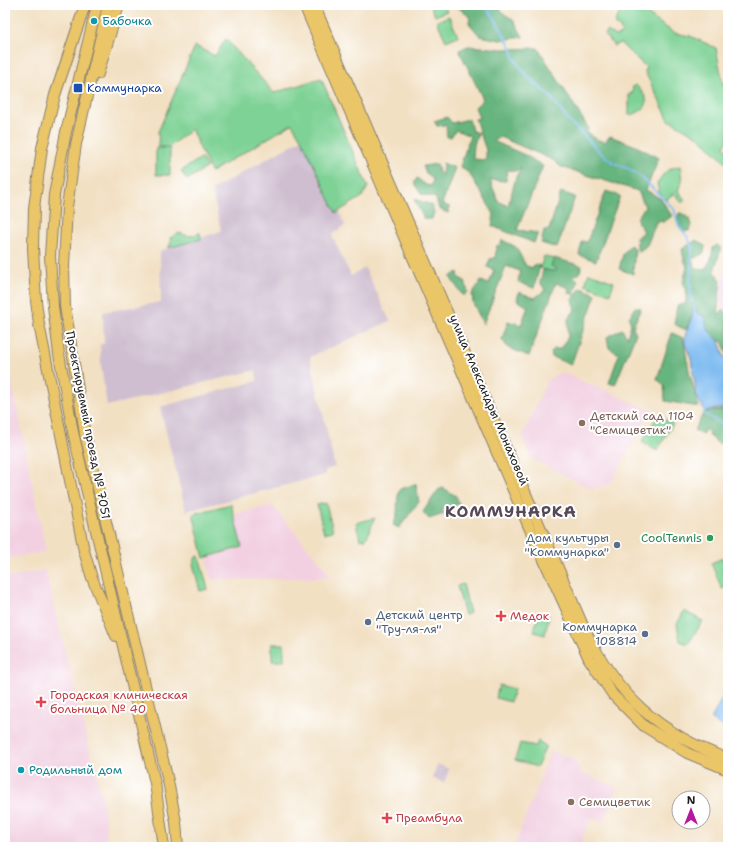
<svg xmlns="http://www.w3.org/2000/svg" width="733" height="852" font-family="'Shantell Sans',sans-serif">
	<rect width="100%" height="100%" fill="#fff"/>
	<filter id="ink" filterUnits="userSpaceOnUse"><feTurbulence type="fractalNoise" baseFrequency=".025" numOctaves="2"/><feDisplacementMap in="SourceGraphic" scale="8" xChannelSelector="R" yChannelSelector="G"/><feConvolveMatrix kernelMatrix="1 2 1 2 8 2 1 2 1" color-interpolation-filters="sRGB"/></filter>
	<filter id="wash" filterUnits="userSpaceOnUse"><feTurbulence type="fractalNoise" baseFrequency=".012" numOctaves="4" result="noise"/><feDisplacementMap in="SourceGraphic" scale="16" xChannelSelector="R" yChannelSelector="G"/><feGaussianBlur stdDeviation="0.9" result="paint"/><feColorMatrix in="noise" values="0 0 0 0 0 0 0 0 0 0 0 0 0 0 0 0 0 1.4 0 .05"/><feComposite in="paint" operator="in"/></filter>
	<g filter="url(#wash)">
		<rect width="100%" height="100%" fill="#f2e0c3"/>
		<!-- built -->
		<path fill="#f2d0e2" d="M728,255V320L719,300Z
			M5,349L46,551L5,559Z
			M561,372L651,410L610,484L592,489L532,459L522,438L547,380Z
			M272,505L332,577L212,580L207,558L243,548L233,515Z
			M45,570L104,807L107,847H5V578Z
			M551,751L575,760L581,773L617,787L603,822L591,817L579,847H514Z"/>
		<!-- industrial -->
		<path fill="#cfbed0" d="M309,135L345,225L332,235L351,276L365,268L390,321L310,357L335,467L325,470V475L186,511L160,407L257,381L256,370L107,406L101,367L100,344H104L103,312L161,302L160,251L221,231L212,190Z
			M438,764L449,769L444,783L432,778Z"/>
		<!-- green -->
		<path fill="#7ed295" stroke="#4d7758" d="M430,5H444L447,11L435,16Z
			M625,5H640V9L674,33L690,36L716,48L723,84L728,89V141L724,146L728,150V165L700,138L669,120L645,72L646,67L620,43L614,46L605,35L607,31L616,36L623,33L620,28L615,25L616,19Z
			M449,16L458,36L446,41L437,21Z
			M226,39L274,93L321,78L368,187L362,197L336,213L303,142L292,124L211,172L191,129L169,147H159L158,132L195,46L215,56Z
			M636,85C645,94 653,105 638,112C635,114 633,115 629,115V94H632L633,86Z
			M156,148H170V175H156Z
			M201,158L207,167L187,180L181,171Z
			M680,166L682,181L678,190L685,200L682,203L674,193L666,200L660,194L657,184C663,173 668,168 680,166Z
			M179,233L189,236L200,233L201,239L168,248L171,243L170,238Z
			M544,256L563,262L560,275L540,268Z
			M589,273L614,282L610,294L585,285Z
			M658,415L673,424L657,451L642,442Z
			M326,503L333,531L324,533L317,505Z
			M231,504L242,547L204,558L193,514Z
			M375,518L366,539L360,540L356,523Z
			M199,556L208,589L200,591L193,564L196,557Z
			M728,556V587L722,589L711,563Z
			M463,584L470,613L465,615L457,586Z
			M684,611L703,621L688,644L680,641L677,624Z
			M538,614L549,616L545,635L534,632Z
			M272,644H284V661H272Z
			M499,685L514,689L510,702L496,698Z
			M538,741L546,746L537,767L515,760L520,743L536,746Z"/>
		<!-- forest -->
		<path fill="#66b47e" stroke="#41684d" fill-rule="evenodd" d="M455,5H497L503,13L514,20L523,37L500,40L480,36L469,23L470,17Z
			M468,46L503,49L538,48L589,129L586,132L598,140L605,142L610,136L636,146L659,158L646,190L661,199L672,216L664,222L657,221L647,245L638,253L636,238L644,231L638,223L637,218L645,207L638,191L561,167L553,160L500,137L493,141L527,156L543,166L517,230L538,233L534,243L492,226L494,214L469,173L460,167L470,136L456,130L451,137H447L446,125L437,126L434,121L447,117L452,123L469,119L472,131L479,133L474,144L473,159L486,160V150L475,119L479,118L475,107L483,99L459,50ZM521,167L516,177L508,206L498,201L490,180L506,181L507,170L516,171Z
			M443,163L455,168L442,204L450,207L448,213L439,209L436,198L421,194L414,183L417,178L426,185L431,186L433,179L427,175L423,166L437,164L439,172L442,175Z
			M606,191L620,196L596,261L579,255L582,241L587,242Z
			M561,192L575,197L557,248L541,243L544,230H549Z
			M414,199L432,205L434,213L432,219H424Z
			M679,213H681L690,219L692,225L689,231H683L677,221Z
			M502,240L516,247L526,266L533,268L535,264L540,266L534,288L518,282L520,271L506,266L483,324L473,303L472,294L481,281L489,284L494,270L487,267L490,259L495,258L497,245L500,247Z
			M696,240L705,246L704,253L692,259L694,267L705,270L711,259L713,248L717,245L721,248L714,271L721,280L718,306L719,314L724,310L728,314V356L722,341H710L703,315L693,313L686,330L674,324L677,306L686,303V288L683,283L687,266L684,260L682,249Z
			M630,245L635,248L633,274L619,269L623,254Z
			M554,258L582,266L579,274L573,275L578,281L574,294L568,293L569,288L556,283L529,356L508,348L502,339L508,321L521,325L528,307L517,300L519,292L535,298L545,290L540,282L543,270L556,271L557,269L551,266Z
			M458,272L459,278L465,281L468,292L463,296L450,277Z
			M581,288L596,294L571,365L552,357L551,352L554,349H560L568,337V319L575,310L572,299Z
			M635,307L641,308L633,327L636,333L615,385L609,383L619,354L609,348L607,337L622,329L627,337L631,324L629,318Z
			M672,333L683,338L690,375L699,407L665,401L664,385L657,379Z
			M728,409V444L723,442L719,444L710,436L707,429L702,434L694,430L704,412Z
			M416,484L419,502L399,528L393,525C401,510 394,505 400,489Z
			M443,488L456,496L459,504L442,509L444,514L429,519L423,512L438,490Z"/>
		<!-- water -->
		<path fill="#7ebbf1" stroke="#4d6c86" d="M692,302H694L697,313L704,316L708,330L719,341L724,356L728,361V407L705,411L697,397L691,358L685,344V336L693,314Z
			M728,687V728L724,725L722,726L711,719Z"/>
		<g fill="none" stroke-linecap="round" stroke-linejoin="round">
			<!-- stream -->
			<path stroke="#7ebbf1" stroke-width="2" d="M484,5L494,17L512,49L514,58L527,76L551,97L567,119L601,153L614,163L629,169L641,177L674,209L679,226L687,236L692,247L690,282L692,302
				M705,410L703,413L728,428"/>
		</g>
	</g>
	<g filter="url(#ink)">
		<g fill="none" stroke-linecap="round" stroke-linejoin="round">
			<defs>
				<path id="major" d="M85,5L55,95L42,148L34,208L33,248L36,301L39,324L84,551L92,578L116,636
					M97,5L66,132L54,195L50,256L53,306L59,354L73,432L155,783L164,847
					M108,5L76,144L67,207L64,266L65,306L85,434L168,781L176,822L178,847
					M304,5L529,527L589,659L613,695L644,726L687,753L728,770
					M314,5L584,628C617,696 658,733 728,759
					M98,74L119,5"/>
			</defs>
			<!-- major casing -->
			<use href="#major" stroke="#877e70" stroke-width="12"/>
			<!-- major -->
			<use href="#major" stroke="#ebc669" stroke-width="10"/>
		</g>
	</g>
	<!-- markers -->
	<g fill="#0f9aa8" stroke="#fff" stroke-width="1.5">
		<circle cx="94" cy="21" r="4"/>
		<circle cx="21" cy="770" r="4"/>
	</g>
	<rect fill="#1a4fb4" stroke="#fff" stroke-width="1.5" x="73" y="83" width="10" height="10" rx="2"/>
	<g fill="#8d6e63" stroke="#fff" stroke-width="1.5">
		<circle cx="582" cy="423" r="4"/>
		<circle cx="571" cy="802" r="4"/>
	</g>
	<circle fill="#2e9e5b" stroke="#fff" stroke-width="1.5" cx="710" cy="538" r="4"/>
	<g fill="#5c6f8a" stroke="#fff" stroke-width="1.5">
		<circle cx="617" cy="545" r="4"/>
		<circle cx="368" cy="622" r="4"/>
		<circle cx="645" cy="634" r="4"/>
	</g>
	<g fill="#e0444e" stroke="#fff" stroke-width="1.5">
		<path d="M499 610h4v4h4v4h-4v4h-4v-4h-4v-4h4z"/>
		<path d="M39 696h4v4h4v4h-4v4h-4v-4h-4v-4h4z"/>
		<path d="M385 812h4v4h4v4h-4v4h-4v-4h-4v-4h4z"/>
	</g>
	<g text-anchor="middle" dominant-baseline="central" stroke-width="4" stroke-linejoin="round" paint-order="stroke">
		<!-- culture labels -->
		<g font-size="12" fill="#0d838f" stroke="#fff" text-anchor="start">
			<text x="102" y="21">Бабочка</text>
			<text x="29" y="770">Родильный дом</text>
		</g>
		<!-- transit labels -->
		<g font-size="12" fill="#164399" stroke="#fff" text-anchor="start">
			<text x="87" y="88">Коммунарка</text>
		</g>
		<!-- street labels -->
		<g font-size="12" fill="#1c1c1c" stroke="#fff">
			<text transform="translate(489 400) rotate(67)">улица Александры Монаховой</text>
			<text transform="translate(88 425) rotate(79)">Проектируемый проезд № 7051</text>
		</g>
		<!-- education labels -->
		<g font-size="12" fill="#785e54" stroke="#fff" text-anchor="start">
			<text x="590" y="416">Детский сад 1104<tspan x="590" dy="14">"Семицветик"</tspan></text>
			<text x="579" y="802">Семицветик</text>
		</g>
		<!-- service labels -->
		<g font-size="12" fill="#4e5e75" stroke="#fff" text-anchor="end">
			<text x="609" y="538">Дом культуры<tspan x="609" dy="14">"Коммунарка"</tspan></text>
			<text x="376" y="615" text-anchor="start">Детский центр<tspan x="376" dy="14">"Тру-ля-ля"</tspan></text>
			<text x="637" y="627">Коммунарка<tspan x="637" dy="14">108814</tspan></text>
		</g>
		<!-- leisure labels -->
		<g font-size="12" fill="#27864d" stroke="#fff" text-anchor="end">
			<text x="702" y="538">CoolTennis</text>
		</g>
		<!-- health labels -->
		<g font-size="12" fill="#be3a42" stroke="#fff" text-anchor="start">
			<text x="510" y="616">Медок</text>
			<text x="50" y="695">Городская клиническая<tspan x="50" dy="14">больница № 40</tspan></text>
			<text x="396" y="818">Преамбула</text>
		</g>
		<!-- district labels -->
		<g font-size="16" font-weight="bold" letter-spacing="1" fill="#564958" stroke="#fff">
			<text x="511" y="511">КОММУНАРКА</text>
		</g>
	</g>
	<!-- margin -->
	<rect width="733" height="852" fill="none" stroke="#fff" stroke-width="20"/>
	<!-- north arrow -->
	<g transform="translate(691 810)"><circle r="19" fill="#ffffff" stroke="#a4a4a4"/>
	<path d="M0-3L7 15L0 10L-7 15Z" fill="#b5179e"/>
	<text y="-6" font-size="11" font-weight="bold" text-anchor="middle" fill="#1c1c1c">N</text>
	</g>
</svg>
